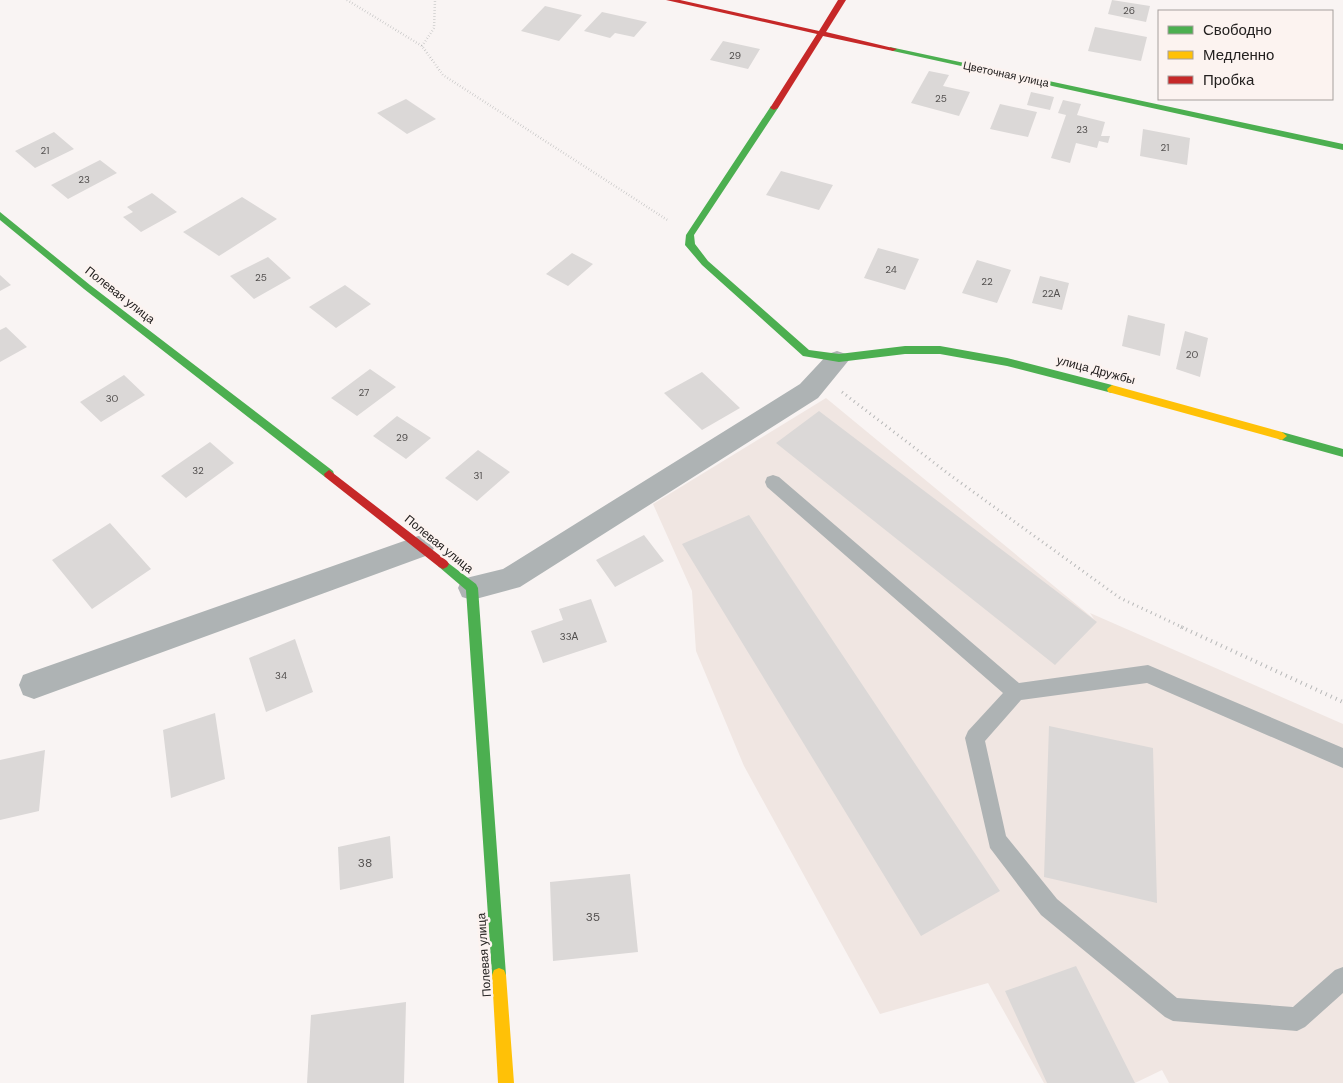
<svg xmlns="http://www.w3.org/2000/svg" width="1343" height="1083" font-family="'DM Sans',sans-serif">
	<rect width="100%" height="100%" fill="#f9f4f3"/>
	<!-- built -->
	<path fill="#f0e6e2" d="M826,398L1094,619L1090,613L1343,724V1083H1169L1162,1070L1135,1083H1044L988,983L880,1014L744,766L696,651L692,591L653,504Z"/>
	<!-- building -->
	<path fill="#dbd8d7" d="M1112,0L1150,6L1146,22L1108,14Z
		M545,6L582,15L559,41L521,31Z
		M602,12L647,22L634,37L615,33L610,38L584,31Z
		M1095,27L1147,37L1141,61L1088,51Z
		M723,41L760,49L748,69L710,60Z
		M929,71L949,75L943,86L970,92L959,116L911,103Z
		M1031,92L1054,97L1050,110L1027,105Z
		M406,99L436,119L407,134L377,113Z
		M1063,100L1081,104L1077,115L1105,122L1101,136H1110L1108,143L1099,141L1097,148L1076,143L1070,163L1051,158L1066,115L1058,113Z
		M1000,104L1037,112L1028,137L990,129Z
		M1143,129L1190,138L1187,165L1140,156Z
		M54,132L74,149L35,168L15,151Z
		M100,160L117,173L68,199L51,185Z
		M781,171L833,185L819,210L766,195Z
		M152,193L177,212L141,232L123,217L133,212L127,207Z
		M242,197L277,219L219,256L183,232Z
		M878,248L919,259L905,290L864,278Z
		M572,253L593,264L568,286L546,274Z
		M268,257L291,278L254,299L230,276Z
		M977,260L1011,270L997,303L962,293Z
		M0,275L11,285L0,291Z
		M1040,276L1069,283L1062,310L1032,303Z
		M345,285L371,304L336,328L309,307Z
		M1128,315L1165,324L1160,356L1122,346Z
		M6,327L27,347L0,362V330Z
		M1185,331L1208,338L1200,377L1176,369Z
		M370,369L396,387L357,416L331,398Z
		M702,372L740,408L702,430L664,393Z
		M124,375L145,395L101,422L80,402Z
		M819,411L1097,622L1055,665L776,443Z
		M397,416L431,438L406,459L373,436Z
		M210,442L234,463L186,498L161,476Z
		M478,450L510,472L477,501L445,478Z
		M749,515L1000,891L921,936L682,544Z
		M110,523L151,569L92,609L52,560Z
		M644,535L664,561L615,587L596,560Z
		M591,599L607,642L543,663L531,631L563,620L559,609Z
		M295,639L313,692L266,712L249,658Z
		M215,713L225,779L171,798L163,730Z
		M1049,726L1153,748L1157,903L1044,877Z
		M45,750L39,811L0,820V760Z
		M390,836L393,878L340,890L338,847Z
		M630,874L638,952L553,961L550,882Z
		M1076,966L1135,1083H1047L1005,991Z
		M406,1002L404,1083H307L311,1015Z"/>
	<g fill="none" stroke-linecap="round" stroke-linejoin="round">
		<!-- path-far2 -->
		<path stroke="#b7b8b8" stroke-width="2.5" stroke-dasharray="0.5 2.5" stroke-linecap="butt" d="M347,0L422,46L443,75L669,221
			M422,46L434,28L435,0"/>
		<!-- path-far1 -->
		<path stroke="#b7b8b8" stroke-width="3" stroke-dasharray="1 4" stroke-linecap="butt" d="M842,392L950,475L1120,598L1184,628"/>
		<!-- path -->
		<path stroke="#b7b8b8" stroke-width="4" stroke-dasharray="1 4.5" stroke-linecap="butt" d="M1181,627L1343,702"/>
		<!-- lane -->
		<path fill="#aeb3b4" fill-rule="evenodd" d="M773,475L779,477L1019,683L1148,665L1343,748V768L1147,683L1021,700L985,741L1006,836L1057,899L1177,998L1293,1007L1335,970L1343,967V993L1305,1027L1297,1031L1173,1021L1165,1017L1041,915L990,848L965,738L968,731L1003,693L767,487L765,482L767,477Z"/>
		<!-- street -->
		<path fill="#aeb3b4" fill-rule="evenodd" d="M837,351L846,354L849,360L818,398L520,587L472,600L462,597L458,588L462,579L503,569L800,384L828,354Z
			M421,535L431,538L435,546L431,554L34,699L23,695L19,685L23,675L34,671Z"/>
		<!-- fast -->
		<path fill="#4caf50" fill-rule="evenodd" d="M890,47L1343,144V150L893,51L889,49Z
			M771,106L778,108L694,235L695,244L708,261L809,350L839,354L905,346H940L1007,358L1112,385L1117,389L1116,392L1112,393L1007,366L940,354H905L839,362L803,356L702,265L685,245L686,235Z
			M0,212L90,285L333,471L334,474L333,477H325L84,289L0,220Z
			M1282,432L1343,449V457L1278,439L1277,436L1278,433Z
			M443,559L476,584L478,588L506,975L504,980L499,982L494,980L492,975L466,590L439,567L437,564L439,561Z"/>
		<!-- slow -->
		<path fill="#ffc107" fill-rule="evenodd" d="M1112,385L1282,432L1287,436L1282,440L1108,392L1107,389Z
			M499,968L504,970L506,975L514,1083H498L492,975L494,970Z"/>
		<!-- jam -->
		<path fill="#c62828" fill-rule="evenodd" d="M666,0H680L819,31L838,0H846L826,32L897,49L893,51L823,36L778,108L774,110L770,108L817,34Z
			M329,470L447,561L449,564L447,567L443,569L439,567L325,477L324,474Z"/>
	</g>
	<g text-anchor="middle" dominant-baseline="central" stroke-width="5" stroke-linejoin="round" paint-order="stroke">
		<!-- number labels -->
		<g font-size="10" fill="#524f4e">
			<text x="1129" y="10">26</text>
			<text x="735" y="55">29</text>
			<text x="941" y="98">25</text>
			<text x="1082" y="129">23</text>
			<text x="1165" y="147">21</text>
			<text x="45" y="150">21</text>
			<text x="84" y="179">23</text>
			<text x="891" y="269">24</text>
			<text x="261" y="277">25</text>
			<text x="987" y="281">22</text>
			<text x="1051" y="293">22А</text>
			<text x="1192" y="354">20</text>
			<text x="364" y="392">27</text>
			<text x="112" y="398">30</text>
			<text x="402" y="437">29</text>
			<text x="198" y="470">32</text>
			<text x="478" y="475">31</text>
			<text x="569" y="636">33А</text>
			<text x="281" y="675">34</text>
		</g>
		<!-- far-street labels -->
		<g font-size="11" fill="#242120" stroke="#fcf3f0">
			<text transform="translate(1006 74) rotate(12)">Цветочная улица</text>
		</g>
		<!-- street labels -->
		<g font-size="12" fill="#242120" stroke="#fcf3f0">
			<text transform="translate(120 295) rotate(38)">Полевая улица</text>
			<text transform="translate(1096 370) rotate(15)">улица Дружбы</text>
			<text transform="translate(439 544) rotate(39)">Полевая улица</text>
			<text transform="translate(484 955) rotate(-94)">Полевая улица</text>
		</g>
		<!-- near-number labels -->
		<g font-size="12" fill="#524f4e">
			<text x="365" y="863">38</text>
			<text x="593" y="917">35</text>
		</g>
	</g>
	<!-- legend -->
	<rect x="1158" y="10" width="175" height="90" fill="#fcf3f0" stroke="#a69f9d"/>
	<rect x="1168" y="26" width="25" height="8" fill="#4caf50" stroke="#a69f9d"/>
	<text x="1203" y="35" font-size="15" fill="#242120">Свободно</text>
	<rect x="1168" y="51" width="25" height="8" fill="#ffc107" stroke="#a69f9d"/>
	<text x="1203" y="60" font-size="15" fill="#242120">Медленно</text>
	<rect x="1168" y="76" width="25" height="8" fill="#c62828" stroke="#a69f9d"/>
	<text x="1203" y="85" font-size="15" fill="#242120">Пробка</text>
</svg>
